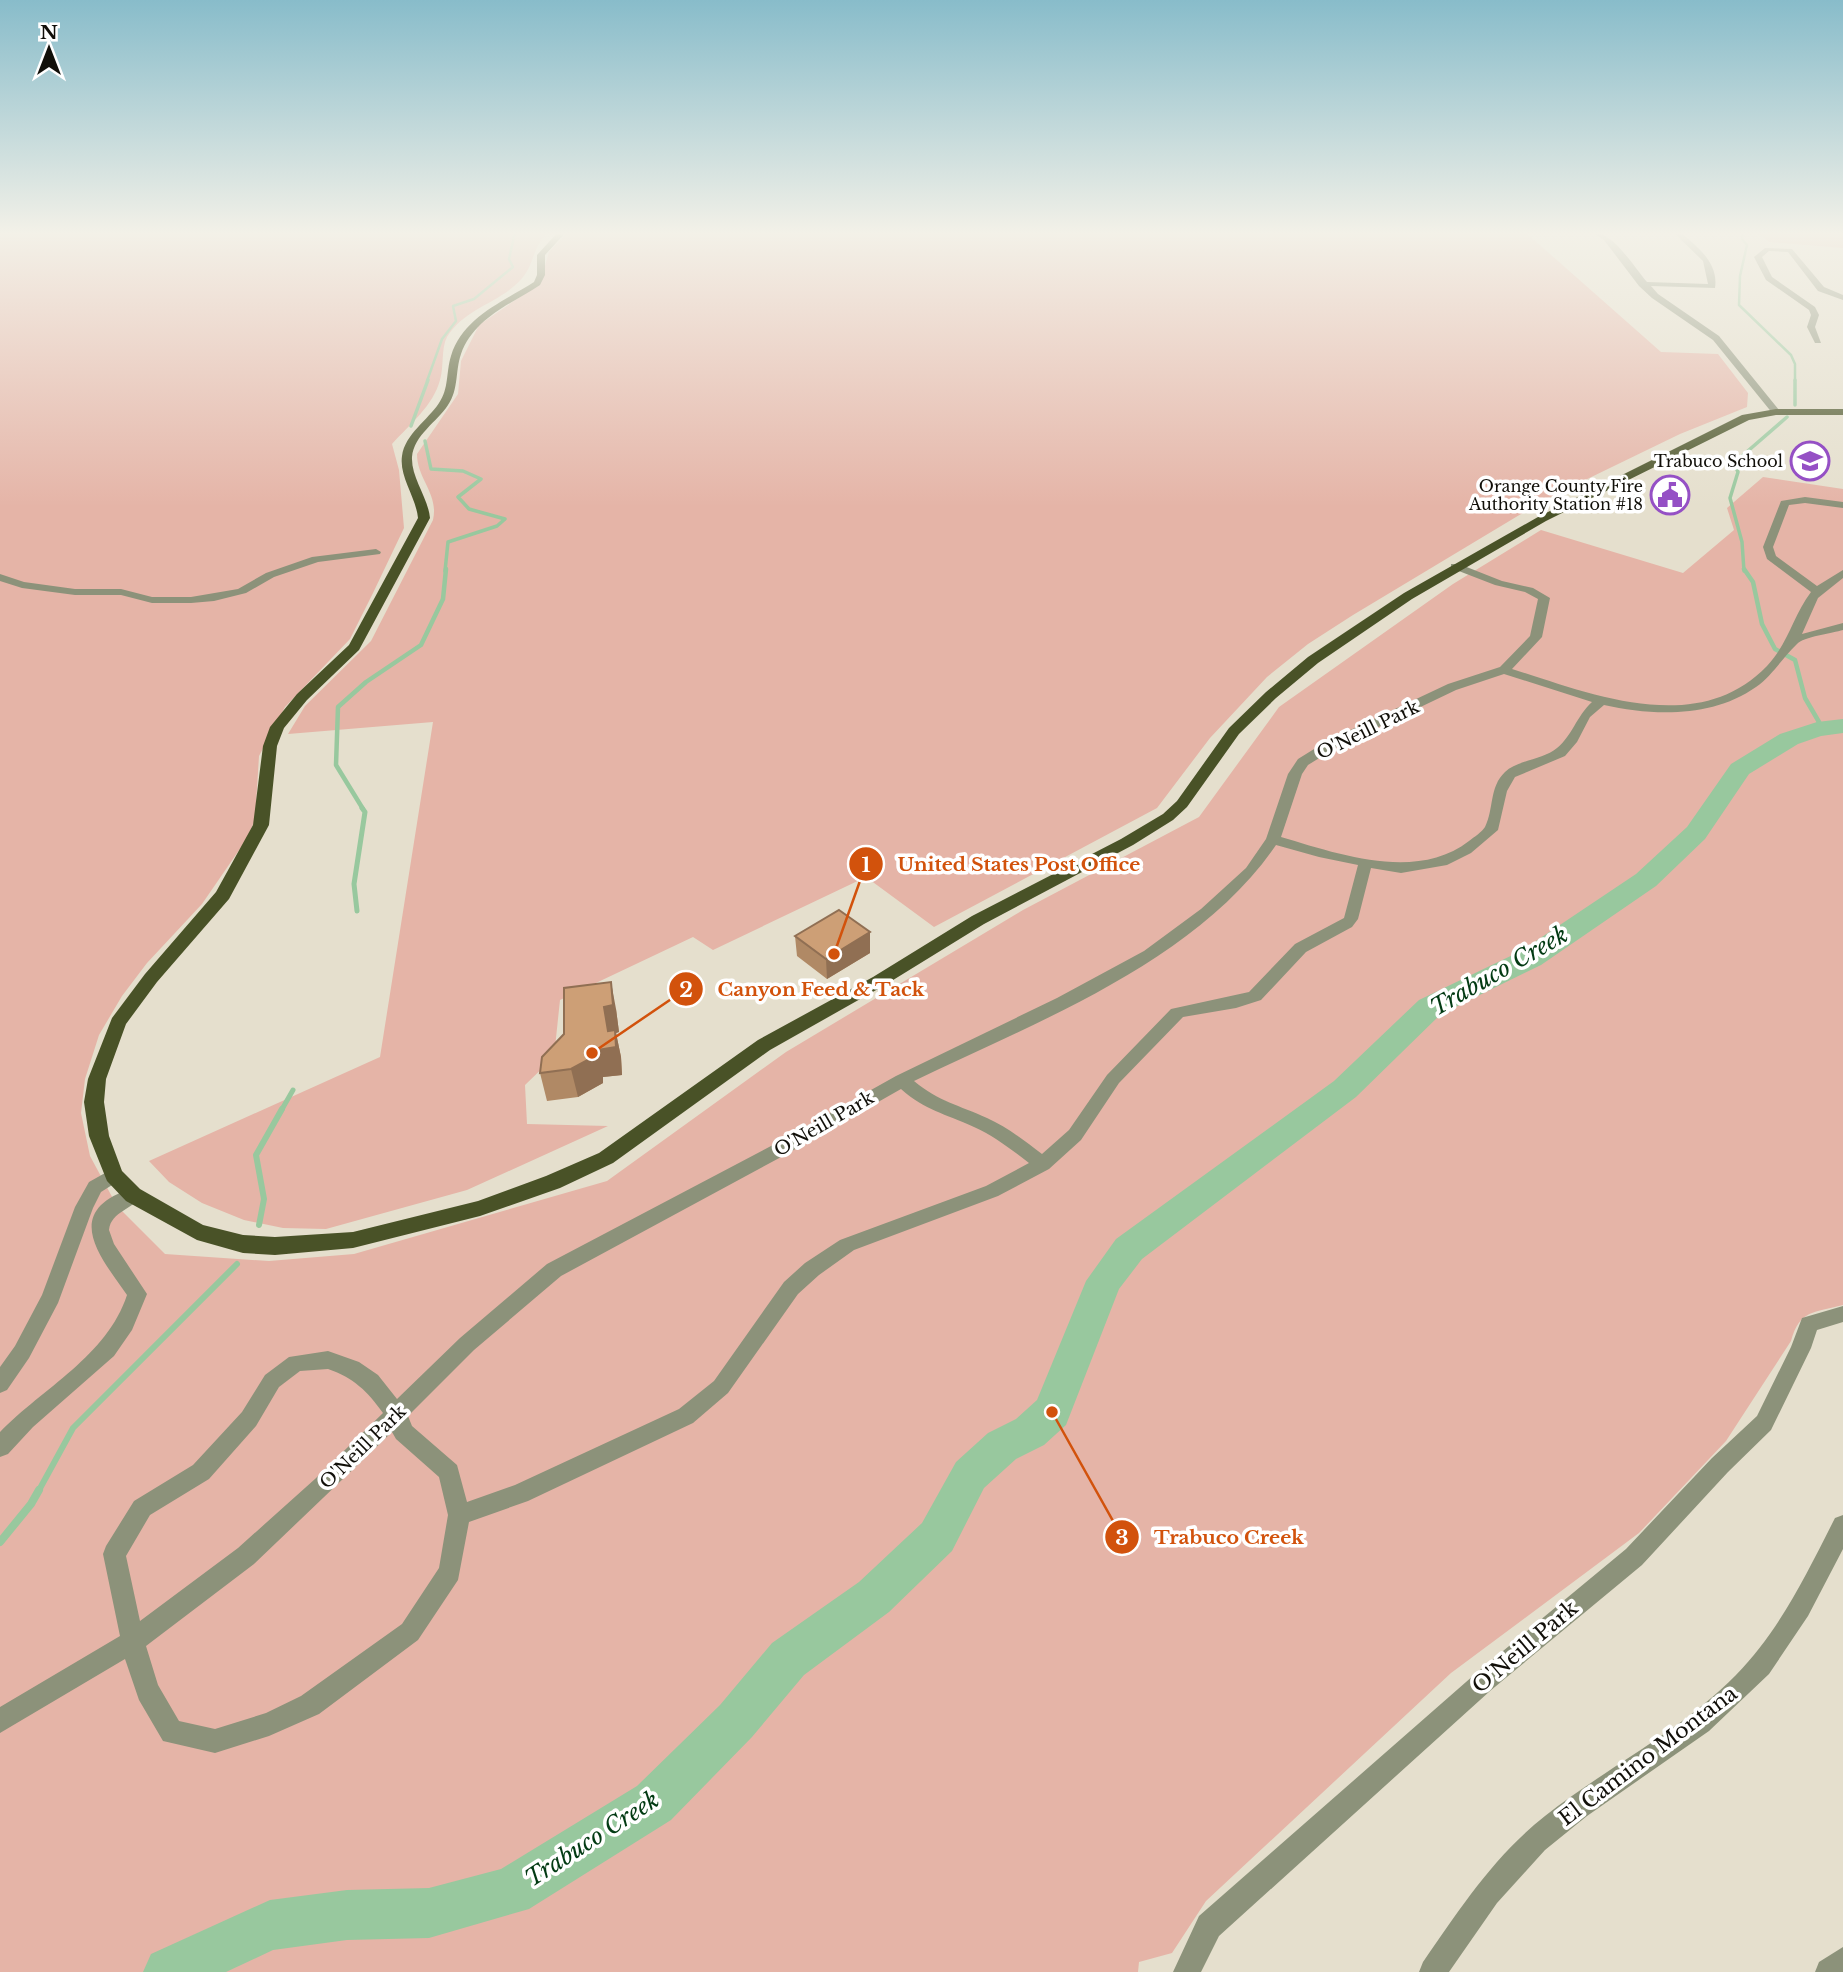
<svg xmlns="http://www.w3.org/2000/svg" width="1843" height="1972" font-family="'Libre Baskerville',serif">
	<rect width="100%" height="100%" fill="#e5dfcd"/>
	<!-- green -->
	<path fill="#e5b4a7" d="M0,231H549C532,248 534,264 523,277C502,303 465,307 447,337C441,348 444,367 440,380C433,406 410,424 392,444L399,470L404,528L373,593L350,639L285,707L259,756L255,820L246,840L202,904L147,963L122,996L99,1035L85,1079L81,1113L90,1156L117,1206L165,1254L269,1261L354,1254L607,1181L786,1052L1023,910L1199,817L1279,707L1453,584L1541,530L1683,573L1734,530L1727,508L1763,477L1843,489V1305C1814,1313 1800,1309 1791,1341L1726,1441L1639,1533L1451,1673L1206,1901L1172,1953L1139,1962L1138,1972H0Z
		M569,231H1524L1661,352L1718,354L1748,393L1747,407L1680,434L1546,499L1353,615L1308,644L1267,677L1210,738L1157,808L934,927L866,877L713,950L693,937L560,1000L554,1057L525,1085L527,1124L608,1126L467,1190L326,1229L283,1228L244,1220L202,1203L169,1182L149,1161L380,1057L433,722L288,734L305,706L371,641L433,520C439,494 417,479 417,454L458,394L461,361L479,325L540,283L549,252Z
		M1753,231H1843V248L1770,242Z"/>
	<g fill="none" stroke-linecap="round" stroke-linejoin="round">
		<!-- stream-far5 -->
		<path stroke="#98c89e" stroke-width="2.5" d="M1743,231L1742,239L1747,245L1740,276L1739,305L1791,355L1795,364V381
			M427,381L442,339L456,321L453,306L474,299L513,267L509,259L515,232L519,231"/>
		<!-- stream-far4 -->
		<path stroke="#98c89e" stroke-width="3.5" d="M1795,380V405
			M411,426L428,380
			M425,441L431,469L463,471L481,479L458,497L469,509L505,519L497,526L448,542L445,571
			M1744,571L1742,542L1730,498L1738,472L1734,463L1787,417"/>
		<!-- stream-far3 -->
		<path stroke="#98c89e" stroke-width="4.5" d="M1744,569L1753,582L1762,624L1775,649L1795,660L1805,698L1819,722L1817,729
			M363,809L336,765L338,707L366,682L421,645L443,599L446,569"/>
		<!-- stream-far2 -->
		<path stroke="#98c89e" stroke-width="5" d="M357,911L354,884L365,812L362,808
			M281,1111L293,1090"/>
		<!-- stream-far1 -->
		<path stroke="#98c89e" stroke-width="6" d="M259,1225L264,1199L256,1155L282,1109
			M38,1492L73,1428L237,1264"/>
		<!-- stream -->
		<path stroke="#98c89e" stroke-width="8" d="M0,1542L31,1504L39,1490"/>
		<!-- river -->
		<path fill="#98c89e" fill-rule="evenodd" d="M1843,719V733L1821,736L1798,744L1749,774L1705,839L1656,886L1541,965L1441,1014L1356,1097L1142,1259L1119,1289L1066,1425L1044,1445L1016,1459L984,1488L952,1551L889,1612L804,1675L752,1737L671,1820L529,1909L429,1938L347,1940L273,1950L226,1972H143L151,1954L270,1900L347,1890L429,1888L501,1869L637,1786L720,1705L772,1643L859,1582L922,1523L956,1462L988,1433L1016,1419L1037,1400L1086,1281L1116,1239L1334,1081L1419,1000L1521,951L1636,874L1687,827L1731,764L1780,734L1817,722Z"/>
		<!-- minor -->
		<path fill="#8c927a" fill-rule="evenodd" d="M1590,231C1613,231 1633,266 1647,282L1708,284L1703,261L1672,231H1679C1696,246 1719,262 1715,288L1651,286L1658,294L1719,336L1779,410V414H1773L1713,340L1652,298L1639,286L1604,240Z
			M1765,248L1792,249L1824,287L1843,295V300L1818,291L1788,252L1769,251L1762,257L1772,277L1815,307L1819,315L1815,327L1821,343H1815L1807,327L1811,315L1809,310L1766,280L1754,257Z
			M1805,497L1843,502V508L1805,503L1789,505L1773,547L1776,556L1817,586L1843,570V578L1818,598L1802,634L1843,623V630C1833,633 1803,637 1797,644C1782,658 1773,675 1756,687C1712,718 1653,716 1604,705L1590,717L1577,742L1565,756L1515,777L1507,791L1498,830L1471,853L1447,865L1401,873L1371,868L1358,919L1352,927L1306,952L1261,1000L1236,1008L1183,1017L1119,1083L1081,1140L1049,1169L998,1196L854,1250L819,1275L798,1294L728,1393L693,1423L528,1501L469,1522L458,1580L418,1640L319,1714L269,1736L215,1753L163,1741L139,1700L125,1659L0,1733V1707L120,1636L103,1554L106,1546L134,1501L193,1465L242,1412L265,1375L289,1357L328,1351L359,1362L378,1375L397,1399L460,1338L547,1264L771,1146L896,1076L1057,998L1144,951L1201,909L1246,868L1266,839L1288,774L1298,759L1327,741L1448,684L1500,667L1530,636L1538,599L1525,592L1495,585L1451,568V564H1459L1502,581L1533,588L1550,598L1542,637L1512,669C1591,694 1698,738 1767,666C1788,644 1793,616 1811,592L1767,559L1763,547L1781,501ZM1504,674L1592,702C1576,717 1572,736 1557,748C1543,760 1517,760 1505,772C1489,787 1494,809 1485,827C1482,832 1474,837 1469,841C1416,882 1339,854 1281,837L1302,774L1308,765L1337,747L1456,690ZM1276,845L1319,857L1358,865L1344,918L1295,944L1249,992L1171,1009L1107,1075L1069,1130L1042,1154C1025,1141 1007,1127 987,1118C959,1105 939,1102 914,1081C1038,1021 1196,962 1276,845ZM901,1089C926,1111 944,1113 974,1127C994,1136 1012,1150 1029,1163L986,1186L840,1240L805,1263L784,1282L714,1381L679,1409L515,1485L467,1502L457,1465L412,1426L408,1416L474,1350L561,1276L783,1156ZM328,1369C354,1378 367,1391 383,1413L315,1479L238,1548L140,1621L126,1556L150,1515L209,1479L256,1426L279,1387L300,1371ZM392,1432L396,1439L439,1477L448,1515L439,1568L402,1624L301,1696L266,1713L215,1729L179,1721L158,1685L146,1646L254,1564Z
			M376,549L381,552L380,554L318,562L274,577L246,593L214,601L191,603H152L121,595H75L22,588L0,581V574L24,582L75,589H121L152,597H191L238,589L266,573L312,557Z
			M114,1168L120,1170L123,1175L120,1180L101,1192L93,1208L58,1303L29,1358L7,1390L0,1393V1367L15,1346L42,1295L75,1207L89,1182Z
			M133,1188L139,1190L142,1195C134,1209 111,1211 109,1230L114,1244L147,1294L132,1330L114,1356L33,1427L8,1454L0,1457V1432C43,1388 107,1356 127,1295C99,1255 61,1211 133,1188Z
			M1843,1306V1322L1817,1330L1811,1348L1771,1430L1728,1472L1642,1565L1490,1691L1219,1936L1201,1972H1173L1199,1916L1474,1675L1626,1549L1712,1458L1757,1416L1791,1347L1802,1318Z
			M1843,1515V1549L1808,1616L1769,1674L1709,1731L1587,1816L1545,1850L1497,1903L1449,1972H1419L1423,1962C1459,1910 1494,1856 1545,1816C1607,1767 1680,1732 1736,1675C1780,1630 1807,1573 1835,1518Z
			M1843,1947V1972H1815L1819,1962Z"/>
		<!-- major -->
		<path fill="#495227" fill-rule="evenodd" d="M559,231H567L545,255V275L540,285C511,304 474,318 461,354C455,371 459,389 448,405C437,422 414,435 412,457C411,478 428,497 430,518L359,650L307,700L284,728L277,746L269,825L229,899L157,982L126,1024L106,1079L104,1102L109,1136L122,1171L140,1189L203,1225L243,1235L275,1237L353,1232L478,1201L546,1176L599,1153L758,1040L873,977L972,916L1121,839L1163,814L1177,801L1229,728L1266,692L1308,657L1404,593L1538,517L1742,415L1776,409H1843V415H1776L1749,420L1546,521L1412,599L1318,663L1276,698L1239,734L1187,807L1173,820L1133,845L984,924L885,985L770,1050L613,1163L560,1188L480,1216L353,1248L275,1255L243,1253L197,1240L126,1201L107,1181L89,1136L84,1102L88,1079L112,1018L145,974L216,892L253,825L263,746L270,727L297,694L349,645L418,518C416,497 399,477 402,456C405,434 428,420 439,403C449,389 446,372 451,356C463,317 503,302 534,282L537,275V255Z"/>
	</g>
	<!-- wall -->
	<path fill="#b08965" d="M795,936L870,953L827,979L797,956Z
		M616,1009L619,1032L616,1033L621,1057L622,1075L603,1077V1083L578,1097L547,1101L540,1073Z"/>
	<!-- shaded-wall -->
	<path fill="#906f53" d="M870,932V953L827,979L826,959Z
		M611,982L616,1009L619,1032L616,1033L621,1057L622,1075L603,1077V1083L578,1097L571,1069L597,1050L608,1031L604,1007Z"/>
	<!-- building -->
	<path fill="#cd9f76" stroke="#906f53" stroke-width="2" d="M839,910L870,932L826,959L795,936Z
		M611,982L613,1005L604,1007L608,1031L615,1030L616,1047L597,1050V1055L571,1069L540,1073L542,1057L564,1034V988Z"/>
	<!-- sky -->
	<linearGradient id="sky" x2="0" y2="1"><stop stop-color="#88bcca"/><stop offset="0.46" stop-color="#f3f1e8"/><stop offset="1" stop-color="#f3f1e8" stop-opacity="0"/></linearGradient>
	<rect width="1843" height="507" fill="url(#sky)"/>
	<!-- icons -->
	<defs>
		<symbol id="school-ring" viewBox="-11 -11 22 22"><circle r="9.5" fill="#fff" stroke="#9550c5" stroke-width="1.5"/><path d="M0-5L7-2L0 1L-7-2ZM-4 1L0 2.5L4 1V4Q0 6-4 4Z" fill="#9550c5"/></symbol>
		<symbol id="civic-ring" viewBox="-11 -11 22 22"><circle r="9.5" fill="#fff" stroke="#9550c5" stroke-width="1.5"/><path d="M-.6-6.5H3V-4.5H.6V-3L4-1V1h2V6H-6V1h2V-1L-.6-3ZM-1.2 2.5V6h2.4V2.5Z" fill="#9550c5"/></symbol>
	</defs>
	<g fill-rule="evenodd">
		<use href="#school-ring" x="1788" y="439" width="44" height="44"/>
		<use href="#civic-ring" x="1648" y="473" width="44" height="44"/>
	</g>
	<g text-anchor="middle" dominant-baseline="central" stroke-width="7" stroke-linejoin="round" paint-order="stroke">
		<!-- far-poi labels -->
		<g font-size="16" fill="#110f09" stroke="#fff" text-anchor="end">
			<text x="1783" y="461">Trabuco School</text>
			<text x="1643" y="486">Orange County Fire<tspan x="1643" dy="18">Authority Station #18</tspan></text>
		</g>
		<!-- street labels -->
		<g font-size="18" fill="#110f09" stroke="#fff">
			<text transform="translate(1368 730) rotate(-26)">O'Neill Park</text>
			<text transform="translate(824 1124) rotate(-30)">O'Neill Park</text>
			<text transform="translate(363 1447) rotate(-44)">O'Neill Park</text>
		</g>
		<!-- near-street labels -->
		<g font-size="21" fill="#110f09" stroke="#fff">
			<text transform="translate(1525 1647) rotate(-40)">O'Neill Park</text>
			<text transform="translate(1648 1756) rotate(-37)">El Camino Montana</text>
		</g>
		<!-- near-water labels -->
		<g font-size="23" font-style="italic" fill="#023a13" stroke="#fff">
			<text transform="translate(1499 971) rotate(-30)">Trabuco Creek</text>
			<text transform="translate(592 1839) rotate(-33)">Trabuco Creek</text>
		</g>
	</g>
	<!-- callouts -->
	<path fill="none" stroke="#d2520c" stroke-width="2.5" d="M834 954L866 864M592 1053L686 989M1052 1412L1122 1537"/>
	<g fill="#d2520c" stroke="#fff" stroke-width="2.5">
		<circle cx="834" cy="954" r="7"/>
		<circle cx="592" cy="1053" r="7"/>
		<circle cx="1052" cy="1412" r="7"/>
		<circle cx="866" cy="864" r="18"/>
		<circle cx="686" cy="989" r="18"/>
		<circle cx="1122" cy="1537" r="18"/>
	</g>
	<g font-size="21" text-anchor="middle" font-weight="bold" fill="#fff">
		<text x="866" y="872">1</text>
		<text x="686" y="997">2</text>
		<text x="1122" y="1545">3</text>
	</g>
	<g font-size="19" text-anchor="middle" font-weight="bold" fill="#d2520c" stroke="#fff" stroke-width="7" stroke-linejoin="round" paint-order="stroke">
		<text x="1019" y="871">United States Post Office</text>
		<text x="821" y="996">Canyon Feed &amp; Tack</text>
		<text x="1229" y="1544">Trabuco Creek</text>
	</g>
	<!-- north arrow -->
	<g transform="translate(49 49)" stroke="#ffffff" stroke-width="5" paint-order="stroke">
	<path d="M0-5L12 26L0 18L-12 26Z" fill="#110f09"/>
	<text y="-10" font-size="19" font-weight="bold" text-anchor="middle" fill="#110f09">N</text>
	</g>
</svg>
